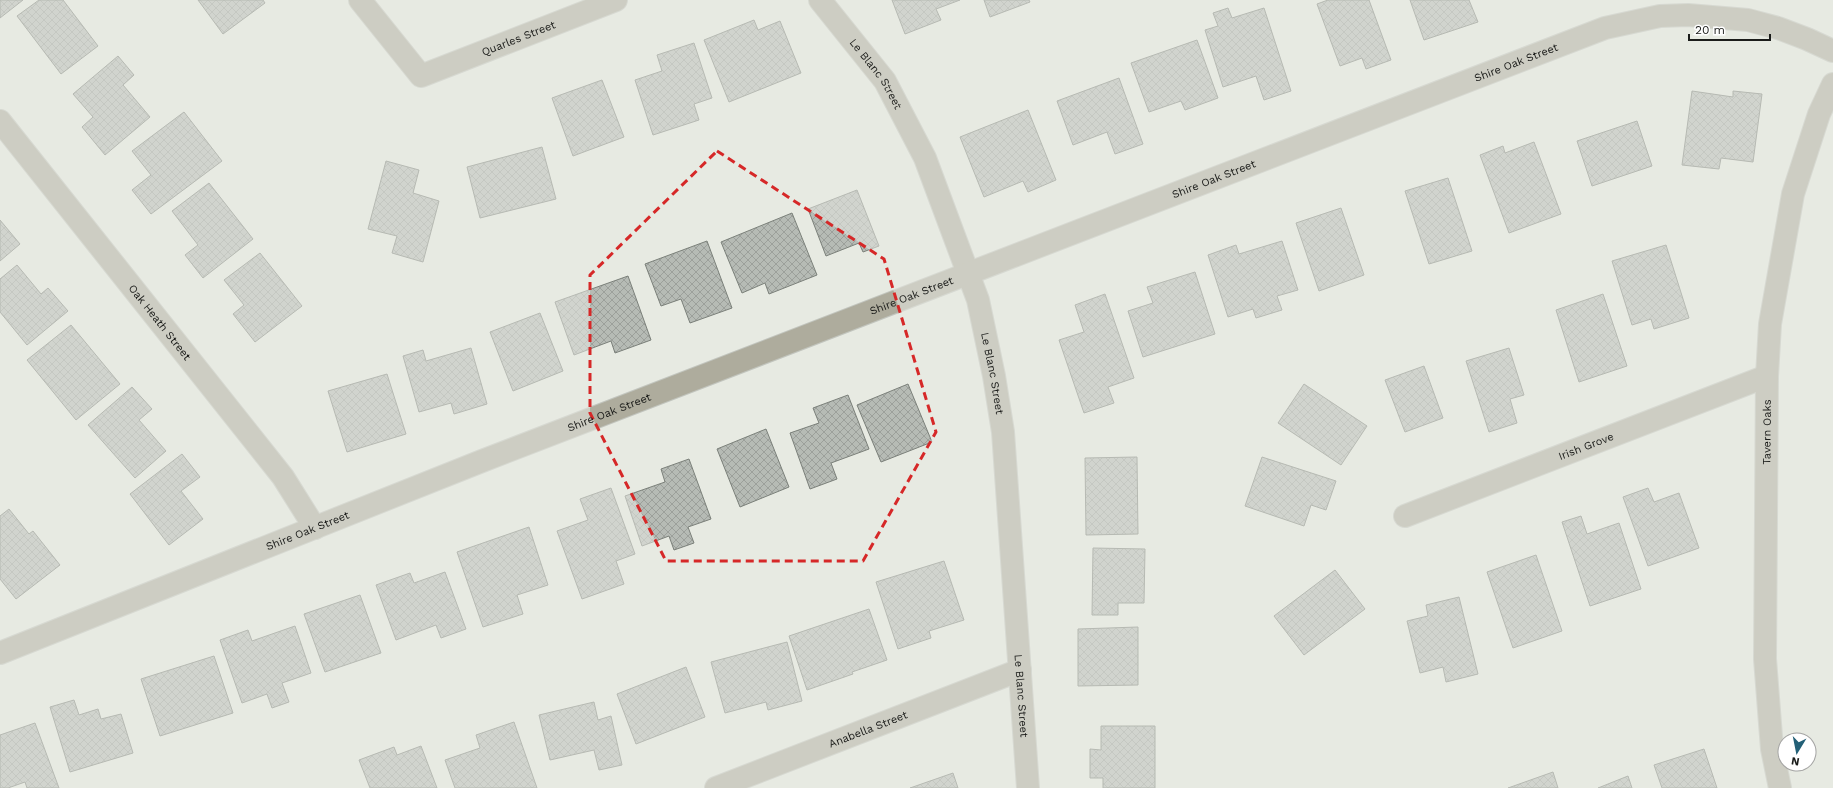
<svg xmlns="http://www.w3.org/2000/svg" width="1833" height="788" font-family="'Work Sans',sans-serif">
	<defs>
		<pattern id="building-cross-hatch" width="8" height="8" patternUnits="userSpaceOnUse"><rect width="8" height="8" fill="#b6bbb5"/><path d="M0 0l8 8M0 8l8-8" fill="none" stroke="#9ca09b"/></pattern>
	</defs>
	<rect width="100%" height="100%" fill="#e7eae2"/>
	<!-- building -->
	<path fill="url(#building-cross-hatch)" stroke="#7b807a" d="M0,0H23L0,18Z
		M39,0H63L98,46L61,74L17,16Z
		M198,0H263L265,3L223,34Z
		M892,0H960L936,9L941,20L905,34Z
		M984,0H1029L1030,2L990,17Z
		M1328,0H1369L1391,60L1366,69L1362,58L1340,66L1317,4Z
		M1410,0H1469L1478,22L1424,40Z
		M1228,8L1232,18L1264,8L1291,91L1264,100L1256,76L1223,87L1205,30L1218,26L1213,13Z
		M754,20L758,30L780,21L801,73L729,102L704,40Z
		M1197,40L1218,98L1185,110L1181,101L1149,112L1131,63Z
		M694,43L712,98L694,104L699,120L653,135L635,80L662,71L657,55Z
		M118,56L134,75L123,85L150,117L105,155L82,127L93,117L73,94Z
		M1119,78L1143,144L1115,154L1107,132L1073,145L1057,101Z
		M602,80L624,137L573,156L552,98Z
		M1692,91L1733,97V91L1762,94L1753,162L1721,158L1719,169L1682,165Z
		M1028,110L1056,180L1028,192L1023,181L984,197L960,137Z
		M184,112L222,161L151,214L132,190L151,175L132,151Z
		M1637,121L1652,166L1592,186L1577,141Z
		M1534,142L1561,214L1509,233L1480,155L1503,146L1505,153Z
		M542,147L556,199L480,218L467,167Z
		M386,161L419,170L413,193L439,201L423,262L392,253L397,236L368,229Z
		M1448,178L1472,251L1429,264L1405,191Z
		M209,183L253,239L203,278L185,255L198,245L172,211Z
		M857,190L879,246L863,252L859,243L826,256L808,209Z
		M1341,208L1364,275L1319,291L1296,223Z
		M792,213L817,275L769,294L765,283L742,293L721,242Z
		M0,220L20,244L0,261Z
		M707,241L732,308L690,323L681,299L661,306L645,264Z
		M1282,241L1298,290L1277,296L1282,310L1256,318L1253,309L1228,317L1208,255L1236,245L1239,254Z
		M1666,245L1689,318L1654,329L1651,319L1632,325L1612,261Z
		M260,253L302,306L255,342L233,314L244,305L224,280Z
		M17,265L41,294L48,288L68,311L27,345L0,312V279Z
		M1195,272L1215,334L1143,357L1128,311L1153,303L1147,287Z
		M628,276L651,340L615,353L611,341L574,355L555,302Z
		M1105,294L1134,378L1108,387L1114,403L1084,413L1059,340L1084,332L1075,305Z
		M1603,294L1627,366L1579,382L1556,310Z
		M540,313L563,371L513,391L490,332Z
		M71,325L120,384L76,420L27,360Z
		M471,348L487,404L454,414L451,403L419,412L403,356L423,350L426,361Z
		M1509,348L1524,395L1510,399L1517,423L1489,432L1466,361Z
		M1424,366L1443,418L1405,432L1385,380Z
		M387,374L406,434L347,452L328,391Z
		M908,384L932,442L881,462L857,405Z
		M1304,384L1367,426L1341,465L1278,423Z
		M132,387L152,409L139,420L166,451L135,478L88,425Z
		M848,395L869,449L831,463L837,479L810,489L790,433L819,423L813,408Z
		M766,429L789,487L740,507L717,449Z
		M182,454L200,477L181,491L203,519L169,545L130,494Z
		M1137,457L1138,534L1086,535L1085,458Z
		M1262,457L1336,481L1326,510L1311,505L1304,526L1245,506Z
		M689,459L711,519L688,527L694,543L674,550L669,536L642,546L625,496L665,482L661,469Z
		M611,488L635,554L616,561L624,584L582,599L557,531L588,520L580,499Z
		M1648,488L1654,502L1679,493L1699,548L1648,566L1623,497Z
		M9,509L29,534L33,531L60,565L16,599L0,579V516Z
		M1581,516L1587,534L1619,523L1641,589L1590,606L1562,522Z
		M529,527L548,585L517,595L523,614L483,627L457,552Z
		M1093,548L1145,549L1144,603H1118V615H1092Z
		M1536,555L1562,631L1513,648L1487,572Z
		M944,561L964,620L929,631L931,638L898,649L876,582Z
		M1335,570L1365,609L1304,655L1274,616Z
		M445,572L466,629L441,638L436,625L396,640L376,585L410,573L414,583Z
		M360,595L381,653L325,672L304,614Z
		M1459,597L1478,674L1446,682L1443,667L1420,673L1407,621L1428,616L1426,605Z
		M869,609L887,660L852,672L853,674L807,690L789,636Z
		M295,626L311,673L282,683L289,702L272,708L267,694L242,703L220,640L248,630L252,641Z
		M1138,627V685L1078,686V629Z
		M787,642L802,701L768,710L766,702L725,713L711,662Z
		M214,656L233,713L160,736L141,679Z
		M686,667L705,717L636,744L617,694Z
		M74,700L79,715L98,709L101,719L121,714L133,753L70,772L50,707Z
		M594,702L598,720L611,716L622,765L599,770L594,750L550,760L539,715Z
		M514,722L537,788H455L445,760L480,748L476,735Z
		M35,723L59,788H27L25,782L8,788H0V735Z
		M1101,726H1155V788H1103V778H1090V749L1101,750Z
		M421,746L437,788H370L359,760L394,747L397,755Z
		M1704,749L1717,788H1662L1654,765Z
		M1553,772L1558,788H1508Z
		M953,773L958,788H910Z
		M1628,776L1632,788H1598Z"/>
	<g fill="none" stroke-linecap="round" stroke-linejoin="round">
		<defs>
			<g id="minor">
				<path id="s1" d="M360,0L421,76L616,0"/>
				<path id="s2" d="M820,0L885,81L925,158L978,300L994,376L1003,432L1028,788"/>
				<path id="s3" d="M0,121L283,477L315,528"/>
				<path id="s4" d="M1405,516L1767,376"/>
				<path id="s5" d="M0,653L482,461L1605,28L1660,16L1688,15L1748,20L1778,28L1807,39L1833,51"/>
				<path id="s6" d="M716,788L1020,670"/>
				<path id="s7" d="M1780,788L1772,749L1765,659L1767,376L1770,324L1793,194L1819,114L1833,84"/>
			</g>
		</defs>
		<!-- minor casing -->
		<use href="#minor" stroke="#c2c5be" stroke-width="24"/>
		<!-- minor -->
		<use href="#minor" stroke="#aeac9d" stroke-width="22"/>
	</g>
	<!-- marked area -->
	<path d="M0 0H1833V788H0ZM717,151L884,259L936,432L863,561H666L590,413V275Z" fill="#e7eae2" fill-opacity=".55" fill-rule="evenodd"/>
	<path fill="none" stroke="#d62828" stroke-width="3" stroke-dasharray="8 5" stroke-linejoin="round" d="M717,151L884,259L936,432L863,561H666L590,413V275Z"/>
	<g text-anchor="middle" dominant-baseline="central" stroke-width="3" stroke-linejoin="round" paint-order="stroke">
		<!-- street labels -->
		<g font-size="11" fill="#1b1c1a" stroke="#fff">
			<text stroke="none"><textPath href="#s1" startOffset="202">Quarles Street</textPath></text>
			<text stroke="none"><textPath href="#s5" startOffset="1627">Shire Oak Street</textPath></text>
			<text stroke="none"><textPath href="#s2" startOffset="93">Le Blanc Street</textPath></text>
			<text stroke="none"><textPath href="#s5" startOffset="1303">Shire Oak Street</textPath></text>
			<text stroke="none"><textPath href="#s5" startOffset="979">Shire Oak Street</textPath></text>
			<text stroke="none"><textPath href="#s3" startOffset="257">Oak Heath Street</textPath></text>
			<text stroke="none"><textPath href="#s2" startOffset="417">Le Blanc Street</textPath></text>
			<text stroke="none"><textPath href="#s5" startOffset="655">Shire Oak Street</textPath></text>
			<text stroke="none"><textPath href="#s7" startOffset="357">Tavern Oaks</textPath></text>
			<text stroke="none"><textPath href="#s4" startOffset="194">Irish Grove</textPath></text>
			<text stroke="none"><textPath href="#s5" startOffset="331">Shire Oak Street</textPath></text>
			<text stroke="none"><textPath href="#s2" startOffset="741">Le Blanc Street</textPath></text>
			<text stroke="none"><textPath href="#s6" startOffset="163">Anabella Street</textPath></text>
		</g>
	</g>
	<!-- north arrow -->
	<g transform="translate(1797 752) rotate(190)"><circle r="19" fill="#ffffff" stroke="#a4a4a3"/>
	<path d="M0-3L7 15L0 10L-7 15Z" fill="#236077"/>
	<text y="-6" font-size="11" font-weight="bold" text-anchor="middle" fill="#1b1c1a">N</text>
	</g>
	<!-- scale -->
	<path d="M1689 34v6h81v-6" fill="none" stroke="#1b1c1a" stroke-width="2"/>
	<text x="1695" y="34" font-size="12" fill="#1b1c1a" stroke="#ffffff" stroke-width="3" paint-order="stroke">20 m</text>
</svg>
